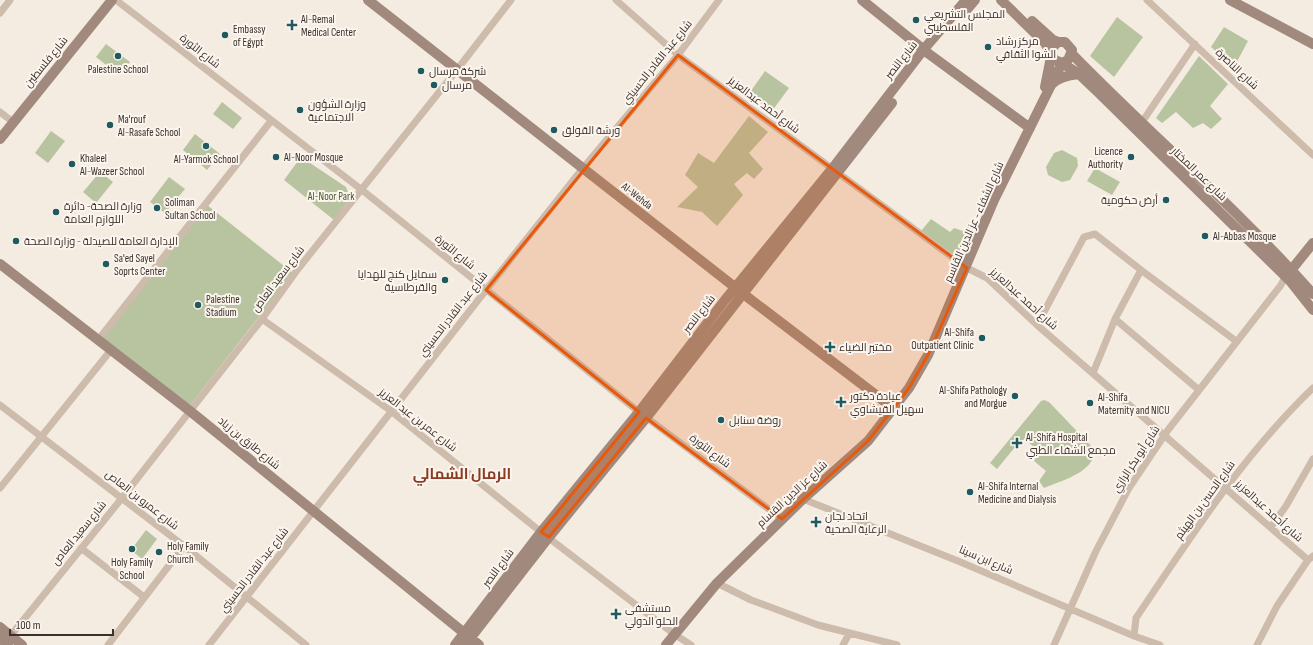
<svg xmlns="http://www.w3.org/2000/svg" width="1313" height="645" font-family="'Sofia Sans Condensed',Cairo,sans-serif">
	<rect width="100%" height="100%" fill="#f4ebe1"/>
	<!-- green -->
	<path fill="#b8c4a0" d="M1117,17L1143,37L1114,77L1090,56Z
		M1224,27L1248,41L1234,67L1211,47Z
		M106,44L130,62L119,75L96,57Z
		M1199,56L1228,84L1210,106L1222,119L1211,129L1203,123L1193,128L1176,112L1162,123L1156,118Z
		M765,71L789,88L772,111L748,95Z
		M222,102L242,118L233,129L213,114Z
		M749,116L768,132L749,153L763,169L754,179L747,173L734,184L743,195L717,226L702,212L677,207L698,187L685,175L698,153L714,163Z
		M51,131L65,141L48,163L35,153Z
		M195,134L220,154L207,170L183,150Z
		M1062,150L1077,158L1078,166L1070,180L1062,182L1048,175L1046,167L1054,153Z
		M301,157L346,187L350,198L334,220L284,180Z
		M1095,168L1120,182L1112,195L1087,181Z
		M100,172L113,182L96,203L83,192Z
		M169,177L185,189L165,213L150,202Z
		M207,205L293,273L188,408L103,338Z
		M931,219L950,232L954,228L963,231L968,225L972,228L965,249L958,253H951L921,231Z
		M1044,400L1049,402L1093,448C1099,471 1060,481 1044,488L1039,481L1046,471L1034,461L1039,452L1025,439L1020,441L997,469L990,463L1041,401Z
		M146,530L157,539L142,559L131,550Z"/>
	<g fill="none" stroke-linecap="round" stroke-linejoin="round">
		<!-- street -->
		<path stroke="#cdbbac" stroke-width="7" d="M116,0L362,190L639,412L782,519
			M616,0L678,55L967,268L987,278L1037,325L1308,560
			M1147,0L1313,155
			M0,13L10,0
			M0,112L13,122
			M1140,125L1195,44
			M1141,270L1236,341
			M262,319L391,411L541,532L674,634L691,645
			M1037,325L1084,237L1095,234L1141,270L1115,319L1199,390
			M98,340L271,121
			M1093,373L1115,319
			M0,405L184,546L306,645
			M0,488L111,350
			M803,499L958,561L1134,636L1160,645
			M1271,527L1286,506L1313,459
			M81,548L144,597
			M717,583L751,600L818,625L897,645
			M1134,636L1136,618C1190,538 1243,455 1313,388
			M8,639L122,498L262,319L298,269L456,71L511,0
			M108,645L184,546
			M209,645L486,290L583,168L678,55L719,0
			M843,645L849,634
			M1054,645L1096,551L1129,488L1168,430L1281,285L1285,277
			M1257,645L1277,606L1308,560L1313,556"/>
		<!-- secondary -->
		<path stroke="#a18a7d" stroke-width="10" d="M368,0L750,299L893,408
			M862,0L929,54L1030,128
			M1001,0L1045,43L1050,52
			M1230,0L1313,44
			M963,14L975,0
			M1032,21L1053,40L1058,42
			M1072,54C1151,135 1238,209 1313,294
			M1062,63L1068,60L1072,50L1065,42H1058L1051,49L1053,59L1062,63L1079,74L1099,93L1290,281L1313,310
			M1051,85C1058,77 1069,75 1079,74
			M1045,87L1051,57
			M0,139L112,0
			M0,264L190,411L479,645
			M1288,274L1313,243
			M0,627L22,645
			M0,638L8,645
			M455,645L541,532L639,412L725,300L832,169L924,49L966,0
			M465,645L549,537L646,418L892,103
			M666,645L717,583L803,499L868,441L909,388L928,355L994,200L1062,63"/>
	</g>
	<!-- marked area -->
	<path fill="#e8590c" fill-opacity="0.2" stroke="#e8590c" stroke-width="3" stroke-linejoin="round" d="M678,55L967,268L928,355L909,388L868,441L782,519L646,418L549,537L541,532L639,412L486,290Z"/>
	<!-- markers -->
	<g fill="#1f5a5e" stroke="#fbf5ee" stroke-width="1.5">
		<circle cx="916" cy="20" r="4"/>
		<path d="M290 19h4v4h4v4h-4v4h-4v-4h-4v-4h4z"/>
		<circle cx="225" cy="35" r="4"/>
		<circle cx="988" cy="47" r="4"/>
		<circle cx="118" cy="56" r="4"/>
		<circle cx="421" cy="71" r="4"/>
		<circle cx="434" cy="85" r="4"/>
		<circle cx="300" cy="110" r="4"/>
		<circle cx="110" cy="125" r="4"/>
		<circle cx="554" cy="130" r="4"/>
		<circle cx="206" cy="146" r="4"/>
		<circle cx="276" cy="157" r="4"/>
		<circle cx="1131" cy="157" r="4"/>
		<circle cx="72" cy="164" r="4"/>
		<circle cx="1166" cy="200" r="4"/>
		<circle cx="157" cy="208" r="4"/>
		<circle cx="56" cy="212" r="4"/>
		<circle cx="1205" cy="236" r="4"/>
		<circle cx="16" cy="241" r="4"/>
		<circle cx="106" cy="264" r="4"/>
		<circle cx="445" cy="280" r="4"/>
		<circle cx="198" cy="305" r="4"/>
		<circle cx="982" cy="338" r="4"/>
		<path d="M828 341h4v4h4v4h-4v4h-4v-4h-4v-4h4z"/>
		<circle cx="1015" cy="396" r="4"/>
		<path d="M839 396h4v4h4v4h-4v4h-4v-4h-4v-4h4z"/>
		<circle cx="1090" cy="403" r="4"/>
		<circle cx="721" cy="420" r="4"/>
		<path d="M1015 437h4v4h4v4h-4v4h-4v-4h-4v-4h4z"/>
		<circle cx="970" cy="492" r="4"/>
		<path d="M814 516h4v4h4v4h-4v4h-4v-4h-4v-4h4z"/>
		<circle cx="132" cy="549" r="4"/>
		<circle cx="159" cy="552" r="4"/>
		<path d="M614 608h4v4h4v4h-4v4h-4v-4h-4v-4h4z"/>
	</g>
	<g text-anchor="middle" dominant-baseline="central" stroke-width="4" stroke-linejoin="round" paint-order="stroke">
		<!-- poi labels -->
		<g font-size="11" fill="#3b302b" stroke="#fbf5ee" text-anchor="start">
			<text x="924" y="14">المجلس التشريعي<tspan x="924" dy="13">الفلسطيني</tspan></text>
			<text x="301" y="19">Al-Remal<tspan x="301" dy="13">Medical Center</tspan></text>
			<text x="233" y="29">Embassy<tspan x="233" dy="13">of Egypt</tspan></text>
			<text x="996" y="41">مركز رشاد<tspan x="996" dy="13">الشوا الثقافي</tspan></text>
			<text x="118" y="69" text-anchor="middle">Palestine School</text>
			<text x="429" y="71">شركة مرسال</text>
			<text x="442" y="85">مرسال</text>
			<text x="308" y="104">وزارة الشؤون<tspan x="308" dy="13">الاجتماعية</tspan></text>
			<text x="118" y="119">Ma'rouf<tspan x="118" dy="13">Al-Rasafe School</tspan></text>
			<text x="562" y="130">ورشة القولق</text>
			<text x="1123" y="151" text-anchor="end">Licence<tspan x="1123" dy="13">Authority</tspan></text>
			<text x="284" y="157">Al-Noor Mosque</text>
			<text x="80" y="158">Khaleel<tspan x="80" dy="13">Al-Wazeer School</tspan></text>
			<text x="206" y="159" text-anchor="middle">Al-Yarmok School</text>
			<text x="1158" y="200" text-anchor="end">أرض حكومية</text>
			<text x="165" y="202">Soliman<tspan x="165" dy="13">Sultan School</tspan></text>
			<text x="64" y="206">وزارة الصحة- دائرة<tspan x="64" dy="13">اللوازم العامة</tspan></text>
			<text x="1213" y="236">Al-Abbas Mosque</text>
			<text x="24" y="241">الإدارة العامة للصيدلة - وزارة الصحة</text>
			<text x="114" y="258">Sa'ed Sayel<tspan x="114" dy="13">Soprts Center</tspan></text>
			<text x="437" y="274" text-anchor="end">سمايل كنج للهدايا<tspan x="437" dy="13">والقرطاسية</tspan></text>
			<text x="206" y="299">Palestine<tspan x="206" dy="13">Stadium</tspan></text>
			<text x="974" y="332" text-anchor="end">Al-Shifa<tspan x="974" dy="13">Outpatient Clinic</tspan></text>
			<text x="839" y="347">مختبر الضياء</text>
			<text x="1007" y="390" text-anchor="end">Al-Shifa Pathology<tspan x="1007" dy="13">and Morgue</tspan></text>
			<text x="850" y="396">عيادة دكتور<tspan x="850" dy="13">سهيل القيشاوي</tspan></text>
			<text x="1098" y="397">Al-Shifa<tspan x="1098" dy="13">Maternity and NICU</tspan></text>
			<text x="729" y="420">روضة سنابل</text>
			<text x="1026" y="437">Al-Shifa Hospital<tspan x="1026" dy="13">مجمع الشفاء الطبي</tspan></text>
			<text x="978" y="486">Al-Shifa Internal<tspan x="978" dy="13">Medicine and Dialysis</tspan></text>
			<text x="825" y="516">اتحاد لجان<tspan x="825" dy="13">الرعاية الصحية</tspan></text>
			<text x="167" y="546">Holy Family<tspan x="167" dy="13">Church</tspan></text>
			<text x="132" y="562" text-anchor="middle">Holy Family<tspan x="132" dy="13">School</tspan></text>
			<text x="625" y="608">مستشفى<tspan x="625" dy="13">الحلو الدولي</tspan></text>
		</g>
		<!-- street labels -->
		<g font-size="11" fill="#3b302b" stroke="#fbf5ee">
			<text transform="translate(200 51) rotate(38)">شارع الثورة</text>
			<text transform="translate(901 60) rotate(-52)">شارع النصر</text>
			<text transform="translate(46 62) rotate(-51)">شارع فلسطين</text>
			<text transform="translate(657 62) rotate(-51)">شارع عبد القادر الحسيني</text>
			<text transform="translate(1237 69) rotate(43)">شارع الناصرة</text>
			<text transform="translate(764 105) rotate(37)">شارع أحمد عبدالعزيز</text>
			<text transform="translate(1199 174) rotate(44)">شارع عمر المختار</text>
			<text transform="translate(637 196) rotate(38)">Al-Wehda</text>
			<text transform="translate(974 222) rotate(-66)">شارع الشفاء - عز الدين القاسم</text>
			<text transform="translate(455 252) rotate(39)">شارع الثورة</text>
			<text transform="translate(278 279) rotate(-53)">شارع سعيد العاص</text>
			<text transform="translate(1024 299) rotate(42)">شارع أحمد عبدالعزيز</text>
			<text transform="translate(453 314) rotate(-52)">شارع عبد القادر الحسيني</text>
			<text transform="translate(699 314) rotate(-52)">شارع النصر</text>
			<text transform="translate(418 420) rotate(38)">شارع عمر بن عبد العزيز</text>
			<text transform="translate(249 443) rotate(39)">شارع طارق بن زياد</text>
			<text transform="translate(710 451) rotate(37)">شارع الثورة</text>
			<text transform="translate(1136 459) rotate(-57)">شارع أبو بكر الرازي</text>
			<text transform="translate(792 494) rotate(-43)">شارع عز الدين القسام</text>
			<text transform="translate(142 500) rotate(38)">شارع عمرو بن العاص</text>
			<text transform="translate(1205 500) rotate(-54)">شارع الحسن بن الهيثم</text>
			<text transform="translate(1269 511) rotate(42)">شارع أحمد عبدالعزيز</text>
			<text transform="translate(79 533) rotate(-51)">شارع سعيد العاص</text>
			<text transform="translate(986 560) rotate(23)">شارع ابن سينا</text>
			<text transform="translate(498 568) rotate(-53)">شارع النصر</text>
			<text transform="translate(254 570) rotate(-52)">شارع عبد القادر الحسيني</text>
		</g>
		<!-- park labels -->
		<g font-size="11" fill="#4a5a2e" stroke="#fbf5ee">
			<text x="331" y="196">Al-Noor Park</text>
		</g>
		<!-- district labels -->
		<g font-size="15" font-weight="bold" fill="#8c3b22" stroke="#fbf5ee">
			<text x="462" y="474">الرمال الشمالي</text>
		</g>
	</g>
	<!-- scale -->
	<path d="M10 629v6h103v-6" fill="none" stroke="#3b302b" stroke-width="2"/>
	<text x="16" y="629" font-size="12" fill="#3b302b" stroke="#fbf5ee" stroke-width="3" paint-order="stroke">100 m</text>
</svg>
